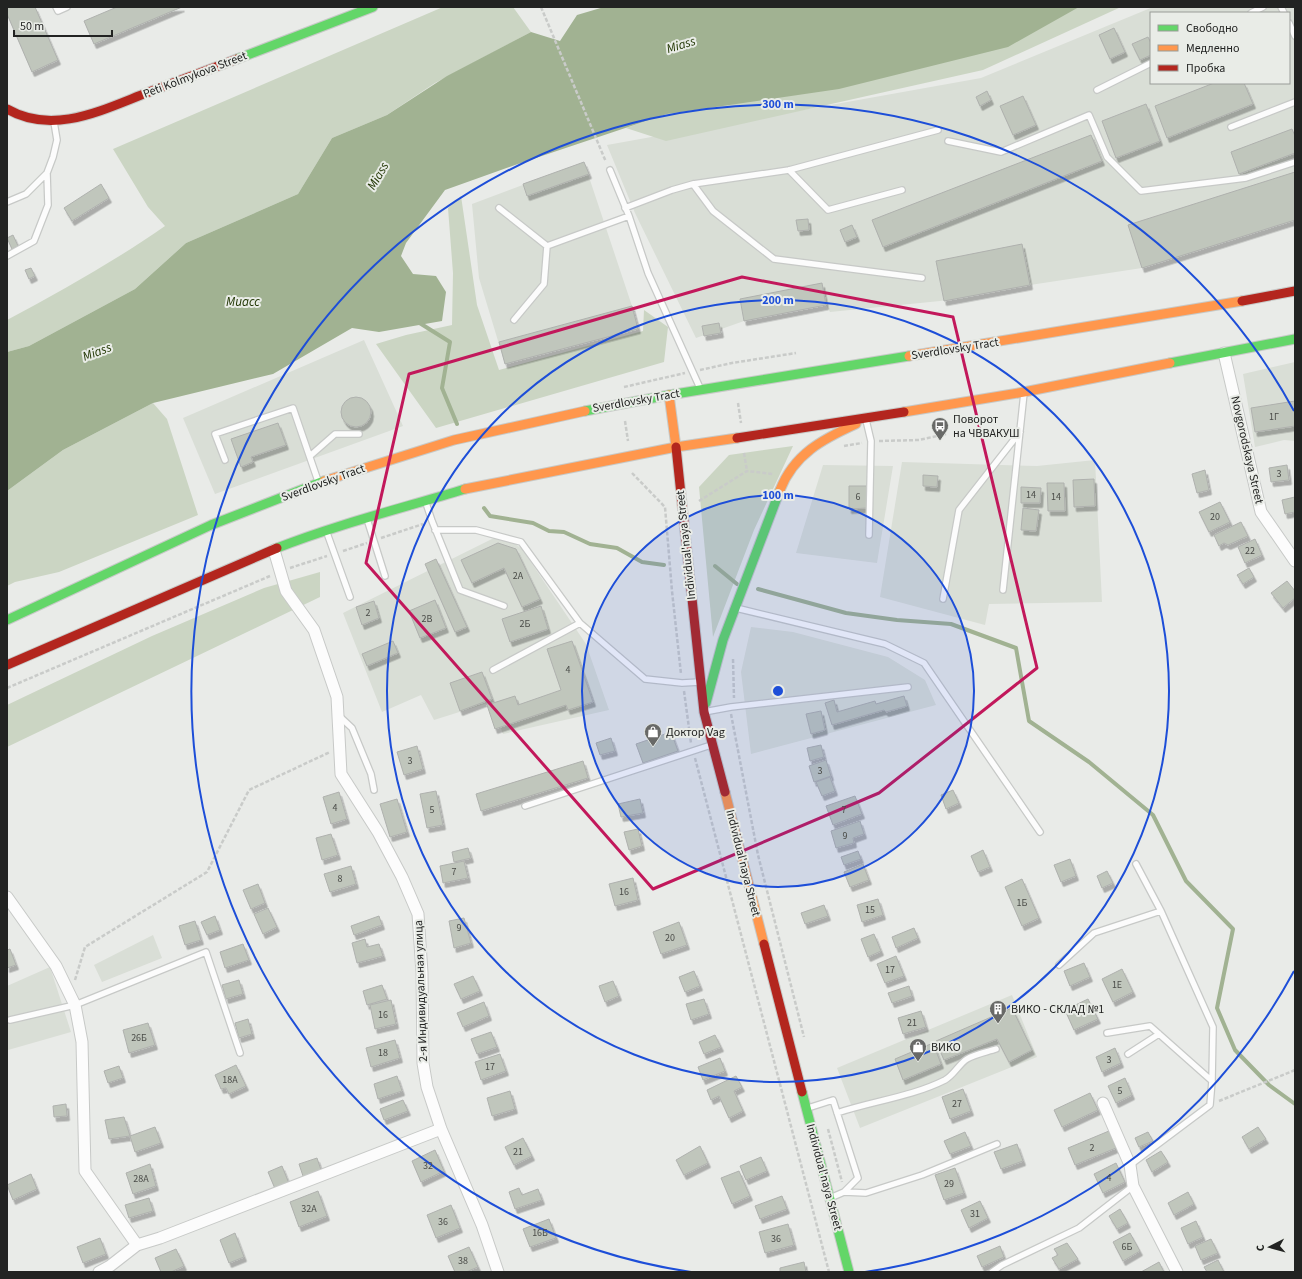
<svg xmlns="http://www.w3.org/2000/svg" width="1302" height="1279" font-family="'Source Sans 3',sans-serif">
	<defs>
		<filter id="shadow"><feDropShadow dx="2.5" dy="4.5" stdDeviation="0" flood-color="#0004"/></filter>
	</defs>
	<rect width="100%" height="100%" fill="#e9ebe8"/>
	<!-- built -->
	<path fill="#d9ded6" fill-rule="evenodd" d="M1153,7H1295V220L1142,268L1030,285L940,301L830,312L826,305L744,321L696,338L635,213L607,145L981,78ZM1151,13H1289V83H1151Z
		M584,162L632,306L638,329L505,364L479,278L472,204Z
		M364,340L403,426L215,494L183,418Z
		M1295,362V441L1284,440L1255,447L1243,374Z
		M1095,460L1102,602L989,604L985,625L880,597L902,462L1037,466Z
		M823,465L893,466L877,563L796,553Z
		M502,534L522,549L586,644L609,710L503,734L491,702L434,720L421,695L382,712L343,613Z
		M751,627L793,632L888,657L925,680L936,705L751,754L741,672Z
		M153,935L162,958L102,982L94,965Z
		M50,967L71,1032L8,1050L7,986Z
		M1012,995L1037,1057L860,1128L837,1068Z"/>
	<!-- green -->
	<path fill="#cbd5c3" d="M443,7H513L531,32L435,83L387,115L332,138L298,194L186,243L135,289L29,346L7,352V320C61,291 115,261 165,226L148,207L113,149Z
		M1079,7H1121L983,70L666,141L626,128L667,114Z
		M461,196L477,305L499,370L643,331L644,310L668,327L664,362L436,428L376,344L406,335L452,325L453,273L448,208Z
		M153,403L167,419L198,515L59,572L15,582L7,586V491L63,450Z
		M793,446L754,530L713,637L699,487L729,455Z
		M320,572V597L7,747V705L152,636L264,588Z"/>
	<!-- water -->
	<path fill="#a1b292" d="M604,7H1079L1008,47L839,89L667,114L515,165L445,190L406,243L401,256L413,274L436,276L446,292L442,321L379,332L352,328L273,374L153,403L63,450L7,491V352L29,346L135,289L186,243L298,194L332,138L387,115L447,76L531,32L560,41L577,15Z"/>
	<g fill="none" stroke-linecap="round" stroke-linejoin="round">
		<!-- stream -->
		<path stroke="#a1b292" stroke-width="4" d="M418,322L450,342L442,388L457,424
			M484,508L490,516L533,523L549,531L564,532L590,544L617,548L642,562L664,565
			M715,566L737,584
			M758,589L846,613L897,620L951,624L1016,648L1029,721L1089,762L1153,815L1186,881L1233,929L1217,1008L1235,1050L1269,1085L1295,1104"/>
	</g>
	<!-- building -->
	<path fill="#c0c6bc" stroke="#afb1ae" filter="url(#shadow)" d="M7,7H35L58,60L32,72L7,14Z
		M117,7H182L94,44L84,21Z
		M1114,28L1125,52L1110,59L1099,35Z
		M1148,37L1151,43V55L1140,60L1132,44Z
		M1214,83H1244L1253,104L1167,138L1155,106Z
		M987,91L991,100L980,106L976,97Z
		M1023,96L1036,125L1013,135L1000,106Z
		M1146,104L1160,141L1116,158L1102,121Z
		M1292,129L1295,136V153L1239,174L1231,152Z
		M1091,135L1102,161L883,247L872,220Z
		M584,162L589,174L527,196L523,184Z
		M1295,172V220L1142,268L1128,225Z
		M101,184L109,198L72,221L64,208Z
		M808,219L809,230L798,231L796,220Z
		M852,225L857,237L845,242L840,230Z
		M13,235L18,246L12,249L7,238Z
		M1022,244L1030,285L944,301L936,261Z
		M31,268L35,276L29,279L25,270Z
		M822,283L826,305L744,321L740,299Z
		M632,306L638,329L505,364L499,342Z
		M719,323L721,333L704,336L702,326Z
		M341 412a15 15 0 1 1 30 0a15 15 0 1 1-30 0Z
		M1295,401V426L1255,432L1251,408Z
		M278,423L286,445L251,457L253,462L241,467L231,439Z
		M1287,465L1289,480L1271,482L1269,468Z
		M1205,470L1209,490L1197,493L1192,474Z
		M923,475L938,476L937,487L923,486Z
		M1094,479L1095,506L1074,507L1073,480Z
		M1047,483H1064L1065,511H1048Z
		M849,486H867V508L849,509Z
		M1021,487L1041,488L1040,503H1021Z
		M1295,497V512L1285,514L1282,500Z
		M1220,502L1230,522L1209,532L1199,512Z
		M1023,508L1039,510L1036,531L1021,530Z
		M1241,522L1248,536L1228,545L1224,543L1219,546L1214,535Z
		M1255,539L1262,555L1245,563L1238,547Z
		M498,543L516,549L540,599L522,607L504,568L472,583L461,560Z
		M436,559L467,627L455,632L425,564Z
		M1249,568L1254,577L1243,584L1237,575Z
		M1287,581L1295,591V598L1283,608L1271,593Z
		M435,600L446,628L420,638L409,611Z
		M374,601L379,618L362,625L356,607Z
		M541,606L548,629L510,642L502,619Z
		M393,641L398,653L367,666L362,654Z
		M572,641L593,702L568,710L566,705L495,729L487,705L515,696L518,705L561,690L547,649Z
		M482,672L492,699L460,711L450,683Z
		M904,696L907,706L886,712L884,710L832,725L825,703L834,700L837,712L875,701L876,704Z
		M821,711L825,730L811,734L806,714Z
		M671,732L678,751L643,763L636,744Z
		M611,738L615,751L600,755L596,743Z
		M821,745L824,757L810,761L807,748Z
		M417,746L423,769L404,775L397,752Z
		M826,760L831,776L814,782L809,766Z
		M583,761L588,778L481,811L476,794Z
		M830,777L835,791L822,796L816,782Z
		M953,790L959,803L946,809L941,795Z
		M436,791L443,825L427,828L420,794Z
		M339,792L347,819L331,824L323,797Z
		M855,796L862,814L833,825L826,806Z
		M397,799L407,832L390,837L380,804Z
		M640,799L643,813L621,817L618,804Z
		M860,821L864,834L853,838L854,843L836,848L831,831Z
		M638,829L642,846L629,850L624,832Z
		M331,834L338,855L322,860L316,838Z
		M468,848L471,858L454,862L452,852Z
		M983,850L990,867L978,872L971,856Z
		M858,851L861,859L844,865L841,857Z
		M1070,859L1076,876L1061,882L1054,865Z
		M464,861L468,878L443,883L440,866Z
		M863,864L869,880L850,887L844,872Z
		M351,866L356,884L330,892L324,874Z
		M1107,871L1113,883L1102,888L1097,876Z
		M633,878L638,900L615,906L609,884Z
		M1022,879L1039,918L1022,926L1005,887Z
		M258,884L265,903L251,909L243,890Z
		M878,899L883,915L862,922L857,905Z
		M824,905L828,916L805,924L801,913Z
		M268,908L277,927L263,934L254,914Z
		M215,916L220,930L207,935L201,922Z
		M379,916L382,925L354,935L351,926Z
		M464,918L471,943L454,948L449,921Z
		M195,921L201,940L185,945L179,926Z
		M679,922L687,945L661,954L653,932Z
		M914,928L918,938L896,948L892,937Z
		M874,934L881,951L868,957L861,939Z
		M365,939L367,947L379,944L383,956L357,963L352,943Z
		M243,944L249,960L225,968L220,952Z
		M10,949L16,965L7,968V950Z
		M896,956L904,976L885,983L877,964Z
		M1084,963L1090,977L1070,986L1064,971Z
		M1122,969L1133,992L1113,1002L1102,979Z
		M694,971L700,986L685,992L679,977Z
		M473,976L480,991L461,999L454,984Z
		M239,980L243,994L226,999L222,985Z
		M613,981L619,996L605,1002L599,986Z
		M382,985L387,999L367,1005L363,991Z
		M909,986L912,996L892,1003L888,993Z
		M704,999L709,1014L691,1020L686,1004Z
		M1088,999L1098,1019L1074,1030L1065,1010Z
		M391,1000L396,1024L375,1029L370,1005Z
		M484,1002L489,1016L463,1027L457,1013Z
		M1012,1008L1032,1050L1009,1062L997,1039L944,1060L936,1041Z
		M921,1011L926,1027L903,1034L898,1018Z
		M248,1019L252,1034L239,1038L235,1023Z
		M148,1023L155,1045L129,1053L123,1030Z
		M491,1032L497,1047L477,1054L471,1039Z
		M715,1035L721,1047L704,1054L699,1042Z
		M395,1040L400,1058L371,1067L366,1048Z
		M933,1043L941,1064L903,1080L895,1059Z
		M1115,1048L1121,1063L1102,1072L1096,1057Z
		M500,1054L506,1071L481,1080L475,1062Z
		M720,1058L725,1071L703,1080L698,1067Z
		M236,1065L246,1086L229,1094L226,1088L221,1089L215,1075Z
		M119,1066L123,1078L108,1083L104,1071Z
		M397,1076L402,1091L378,1099L374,1084Z
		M736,1076L742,1087L734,1091L743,1111L729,1118L719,1096L711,1100L707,1090Z
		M1125,1078L1132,1095L1116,1103L1108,1086Z
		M963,1089L971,1111L950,1119L942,1097Z
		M510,1091L515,1109L492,1116L487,1098Z
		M1090,1093L1098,1110L1062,1127L1054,1110Z
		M403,1100L408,1111L384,1120L380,1109Z
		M66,1104L67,1116L54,1117L53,1106Z
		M124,1117L130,1136L109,1139L105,1120Z
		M155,1127L161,1143L135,1152L130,1136Z
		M1258,1127L1266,1139L1249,1149L1242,1137Z
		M1109,1131L1116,1148L1075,1165L1068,1148Z
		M965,1132L971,1146L950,1154L944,1141Z
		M1148,1132L1153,1141L1139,1147L1135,1138Z
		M523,1138L532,1156L514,1165L505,1147Z
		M1017,1144L1023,1161L1001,1169L994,1152Z
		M700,1146L708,1163L684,1175L676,1160Z
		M435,1150L444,1171L421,1182L412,1161Z
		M1161,1151L1168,1162L1152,1172L1146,1160Z
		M761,1157L767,1171L746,1180L740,1166Z
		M317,1158L322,1173L304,1179L299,1164Z
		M1116,1163L1125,1182L1103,1193L1094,1174Z
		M150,1164L156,1186L133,1194L126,1173Z
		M282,1166L290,1186L276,1191L268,1172Z
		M955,1168L964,1193L944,1200L935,1175Z
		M739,1171L750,1196L732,1204L721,1178Z
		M31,1174L37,1189L13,1200L7,1185Z
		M519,1188L522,1195L538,1189L542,1200L515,1209L509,1192Z
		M318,1191L327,1216L299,1227L290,1202Z
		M1188,1192L1194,1204L1174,1215L1168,1203Z
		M782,1196L787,1209L760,1219L755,1206Z
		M149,1198L153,1211L129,1218L125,1205Z
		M980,1201L988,1218L969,1228L961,1210Z
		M451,1205L460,1228L436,1238L427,1215Z
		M1120,1209L1128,1223L1117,1229L1109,1216Z
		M549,1219L556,1238L530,1247L523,1229Z
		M1196,1221L1203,1237L1188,1244L1181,1228Z
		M788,1224L794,1245L765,1253L759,1232Z
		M235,1233L244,1257L229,1263L220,1240Z
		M1130,1233L1140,1251L1123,1261L1113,1242Z
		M100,1238L106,1254L83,1263L77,1247Z
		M1211,1239L1218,1253L1201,1260L1195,1246Z
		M1067,1243L1078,1259L1059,1269L1052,1258L1058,1255L1054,1249Z
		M1000,1246L1004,1257L982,1267L977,1256Z
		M469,1247L478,1267L466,1272H455L448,1256Z
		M176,1249L184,1266L171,1272H161L155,1258Z
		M1218,1260L1224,1272H1207L1204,1267Z
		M804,1262L806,1272H780V1268Z
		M1159,1262L1164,1272H1141Z"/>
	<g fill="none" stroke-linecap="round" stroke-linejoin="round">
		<defs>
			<path id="lane" d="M56,7L58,11L67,7
				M1281,7L1284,13
				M1251,13L1263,7
				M1289,23L1295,36
				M1097,90L1151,63
				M1231,127L1295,102
				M948,141L1001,152L1089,115L1107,157L1141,191L1246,178L1295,162
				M610,170L629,216L648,273L700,388
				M789,170L828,210L902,190
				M693,184L713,211L774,259L922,278
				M7,202L26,194L47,173L53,157L57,140L54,122
				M499,208L547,246L544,284L514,320
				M625,208L672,190L693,184L789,170L938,130
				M547,246L629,216
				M7,256L34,241L48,205L47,173
				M866,420L871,441L869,535
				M310,456L335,434H359
				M225,460L215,434L293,408L318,481
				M426,503L432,521L460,590L504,606
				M367,519L385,576
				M435,530H476L521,542L580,623L645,679L682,683L700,682
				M327,533L350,597
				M1003,590L1024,393
				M943,599L959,510L1020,432
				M736,608L885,644L924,663L1040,832
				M493,670L580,623
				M704,712L731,707L908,687
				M338,715L352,728L371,774L374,790
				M525,806L711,745
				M1059,965L1094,933L1161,911
				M10,1020L75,1005L206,952L240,1053
				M1107,1033L1150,1026L1212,1081
				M1128,1054L1159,1034
				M808,1108L833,1100L858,1178L844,1192L830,1198
				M837,1113C873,1101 911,1097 945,1080C954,1075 959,1064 967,1059C975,1054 987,1052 996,1049
				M1130,1165L1210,1105L1212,1081L1213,1027L1161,911L1136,864
				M844,1192L866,1193L922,1175L997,1144
				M992,1272L1002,1265L1079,1228L1133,1186"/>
			<path id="street" d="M1224,353L1261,512L1295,561
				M274,550L286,591L314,630L337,697L341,774L378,832L402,877L418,914L422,973L423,1063L427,1087L441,1129L482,1225L498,1272
				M7,897L56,966L75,1005L82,1042L85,1171L137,1245
				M1103,1103L1130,1165L1133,1186L1177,1272
				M99,1272L110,1266L137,1245L160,1238L441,1129"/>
			<path id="fast" d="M237,59L373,7
				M1170,363L1295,339
				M585,411L669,395L909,356
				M277,548C338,524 403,508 465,489
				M7,620L211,525L324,481
				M706,703L723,640L780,490
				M802,1092L849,1272"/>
			<path id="slow" d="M909,356L1242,301
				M669,395L676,447
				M904,412L1024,392L1170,363
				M324,481L454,440L585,411
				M465,489L676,447L737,438
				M780,490C794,454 823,439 856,424
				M725,792L764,944"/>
			<path id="jam" d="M7,109C54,136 104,109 149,92C178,81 208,70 237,59
				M1242,301L1295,291
				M737,438L904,412
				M676,447L704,712L725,792
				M7,665L277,548
				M764,944L802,1092"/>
		</defs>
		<!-- lane casing -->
		<use href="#lane" stroke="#c7c9c7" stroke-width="8"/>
		<!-- street casing -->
		<use href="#street" stroke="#c7c9c7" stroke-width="13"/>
		<!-- fast casing -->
		<use href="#fast" stroke="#c7c9c7" stroke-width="11"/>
		<!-- slow casing -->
		<use href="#slow" stroke="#c7c9c7" stroke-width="11"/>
		<!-- jam casing -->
		<use href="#jam" stroke="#c7c9c7" stroke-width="11"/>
		<!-- path -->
		<path stroke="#c9cbc9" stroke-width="2.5" stroke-dasharray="4 2" stroke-linecap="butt" d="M541,7L606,162
			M700,370L732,363L796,353
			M624,387L685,373
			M738,403L741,423
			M625,421L628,441
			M879,441L919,440L946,434
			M844,446L862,443
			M744,453L747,471
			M632,473L665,507L672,591L681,674
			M699,501L747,471L773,474
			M381,538L423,524
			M343,551L367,543
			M290,568L327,556
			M733,659L734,698
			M7,688L270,576
			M684,691L691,743
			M731,714L758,855L804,1037
			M695,758L829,1272
			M75,980L85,947L207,872L249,790L330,752
			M1219,1101L1295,1070
			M828,1129L842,1182"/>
		<!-- lane -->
		<use href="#lane" stroke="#fcfcfc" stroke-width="5.5"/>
		<!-- street -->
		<use href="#street" stroke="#fcfcfc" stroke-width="11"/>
		<!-- fast -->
		<use href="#fast" stroke="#63d668" stroke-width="9"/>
		<!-- slow -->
		<use href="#slow" stroke="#ff974d" stroke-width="9"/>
		<!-- jam -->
		<use href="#jam" stroke="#b3261e" stroke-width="9"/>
	</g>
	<!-- marked area -->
	<path fill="none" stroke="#c2185b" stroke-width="3" stroke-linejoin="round" d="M742,277L953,317L1037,668L879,793L653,889L366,563L409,374Z"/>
	<!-- distance rings -->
	<circle cx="778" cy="691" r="196" fill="#1d4ed8" fill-opacity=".12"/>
	<g fill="none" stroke="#1d4ed8" stroke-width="2">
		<circle cx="778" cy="691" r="196"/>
		<circle cx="778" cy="691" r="391"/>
		<path d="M1294 971A587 587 0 0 1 865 1272M691 1272A587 587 0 1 1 1294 411"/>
	</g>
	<!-- icons -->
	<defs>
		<symbol id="bus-pin" viewBox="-11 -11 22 30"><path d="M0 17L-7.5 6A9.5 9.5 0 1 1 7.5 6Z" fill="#686967" stroke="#e9ece7"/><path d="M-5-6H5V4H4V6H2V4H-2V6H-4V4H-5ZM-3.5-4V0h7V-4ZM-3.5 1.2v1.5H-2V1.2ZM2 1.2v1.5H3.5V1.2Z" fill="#fff"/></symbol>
		<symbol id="shop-pin" viewBox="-11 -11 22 30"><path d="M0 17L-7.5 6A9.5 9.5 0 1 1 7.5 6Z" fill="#686967" stroke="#e9ece7"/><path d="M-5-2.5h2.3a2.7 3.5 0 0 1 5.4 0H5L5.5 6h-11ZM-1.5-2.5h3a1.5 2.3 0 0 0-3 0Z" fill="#fff"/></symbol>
		<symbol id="building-pin" viewBox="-11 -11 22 30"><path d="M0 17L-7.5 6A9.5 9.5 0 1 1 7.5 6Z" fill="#686967" stroke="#e9ece7"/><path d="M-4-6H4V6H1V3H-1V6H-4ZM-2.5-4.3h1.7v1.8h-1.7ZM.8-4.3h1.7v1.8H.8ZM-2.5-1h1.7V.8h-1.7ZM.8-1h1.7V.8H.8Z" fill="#fff"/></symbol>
	</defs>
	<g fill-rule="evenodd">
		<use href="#bus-pin" x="930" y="416" width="20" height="27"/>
		<use href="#shop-pin" x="643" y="722" width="20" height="27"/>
		<use href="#building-pin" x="988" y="999" width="20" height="27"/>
		<use href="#shop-pin" x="908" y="1037" width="20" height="27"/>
	</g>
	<g text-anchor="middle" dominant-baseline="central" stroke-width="4" stroke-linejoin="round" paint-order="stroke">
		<!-- number labels -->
		<g font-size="10" fill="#4a4c48">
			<text x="1274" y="417">1Г</text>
			<text x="1279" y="474">3</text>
			<text x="1031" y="495">14</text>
			<text x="858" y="497">6</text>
			<text x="1056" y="497">14</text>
			<text x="1215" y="517">20</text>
			<text x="1250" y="551">22</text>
			<text x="518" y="576">2А</text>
			<text x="368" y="613">2</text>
			<text x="427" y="619">2В</text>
			<text x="525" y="624">2Б</text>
			<text x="568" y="670">4</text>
			<text x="410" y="761">3</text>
			<text x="820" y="771">3</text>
			<text x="335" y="808">4</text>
			<text x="432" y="810">5</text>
			<text x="844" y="810">7</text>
			<text x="845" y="836">9</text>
			<text x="454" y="872">7</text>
			<text x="340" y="879">8</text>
			<text x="624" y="892">16</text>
			<text x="1022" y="903">1Б</text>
			<text x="870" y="910">15</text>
			<text x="459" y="928">9</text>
			<text x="670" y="938">20</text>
			<text x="890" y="970">17</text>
			<text x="1117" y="985">1Е</text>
			<text x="383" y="1015">16</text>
			<text x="912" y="1023">21</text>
			<text x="139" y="1038">26Б</text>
			<text x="383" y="1053">18</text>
			<text x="1109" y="1060">3</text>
			<text x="490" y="1067">17</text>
			<text x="230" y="1080">18А</text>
			<text x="1120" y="1091">5</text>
			<text x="957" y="1104">27</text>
			<text x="1092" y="1148">2</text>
			<text x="518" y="1152">21</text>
			<text x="428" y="1166">32</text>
			<text x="1109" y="1178">4</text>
			<text x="141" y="1179">28А</text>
			<text x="949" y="1184">29</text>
			<text x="309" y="1209">32А</text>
			<text x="975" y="1214">31</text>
			<text x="443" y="1222">36</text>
			<text x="540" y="1233">16Б</text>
			<text x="776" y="1239">36</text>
			<text x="1127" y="1247">6Б</text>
			<text x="463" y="1261">38</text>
		</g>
		<!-- street labels -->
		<g font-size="12" fill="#222322" stroke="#e9ece7">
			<text transform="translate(195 75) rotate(-21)">Peti Kolmykova Street</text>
			<text transform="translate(955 349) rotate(-9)">Sverdlovsky Tract</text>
			<text transform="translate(636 401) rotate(-10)">Sverdlovsky Tract</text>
			<text transform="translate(1247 450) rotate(77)">Novgorodskaya Street</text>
			<text transform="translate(323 483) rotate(-20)">Sverdlovsky Tract</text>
			<text transform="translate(686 545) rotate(-96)">Individual'naya Street</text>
			<text transform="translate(743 863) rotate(76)">Individual'naya Street</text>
			<text transform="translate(421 991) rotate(-92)">2-я Индивидуальная улица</text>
			<text transform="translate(824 1177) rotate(75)">Individual'naya Street</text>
		</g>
		<!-- poi labels -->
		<g font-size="12" fill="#222322" stroke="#e9ece7" text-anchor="start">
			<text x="953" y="419">Поворот<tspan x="953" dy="14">на ЧВВАКУШ</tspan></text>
			<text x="666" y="732">Доктор Vag</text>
			<text x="1011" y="1009">ВИКО - СКЛАД №1</text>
			<text x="931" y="1047">ВИКО</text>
		</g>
		<!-- water labels -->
		<g font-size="13" font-style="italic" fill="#223704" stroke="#e9ece7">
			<text transform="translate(681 45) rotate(-17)">Miass</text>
			<text transform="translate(378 176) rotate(-60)">Miass</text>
			<text x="243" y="302">Миасс</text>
			<text transform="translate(97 352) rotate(-21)">Miass</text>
		</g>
	</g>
	<circle cx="778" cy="691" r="6" fill="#1d4ed8" stroke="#e9ece7" stroke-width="2"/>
	<g font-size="12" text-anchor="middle" font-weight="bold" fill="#1d4ed8" stroke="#e9ece7" stroke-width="4" stroke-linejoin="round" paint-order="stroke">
		<text x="778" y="108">300 m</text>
		<text x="778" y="304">200 m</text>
		<text x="778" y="499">100 m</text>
	</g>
	<!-- border -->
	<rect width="1302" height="1279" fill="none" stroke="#222322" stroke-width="16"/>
	<!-- legend -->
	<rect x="1150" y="12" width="140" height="72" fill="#e9ece7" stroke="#999c98"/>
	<rect x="1158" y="25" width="20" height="6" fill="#63d668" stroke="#999c98"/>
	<text x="1186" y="32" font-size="12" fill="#222322">Свободно</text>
	<rect x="1158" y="45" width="20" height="6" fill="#ff974d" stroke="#999c98"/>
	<text x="1186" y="52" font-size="12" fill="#222322">Медленно</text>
	<rect x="1158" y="65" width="20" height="6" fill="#b3261e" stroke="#999c98"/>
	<text x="1186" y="72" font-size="12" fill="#222322">Пробка</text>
	<!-- north arrow -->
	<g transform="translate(1270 1247) rotate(264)" stroke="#e9ece7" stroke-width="3" paint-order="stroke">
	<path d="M0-3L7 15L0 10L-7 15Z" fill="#222322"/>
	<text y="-6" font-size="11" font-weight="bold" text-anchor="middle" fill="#222322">С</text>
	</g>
	<!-- scale -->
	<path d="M14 30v6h98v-6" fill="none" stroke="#222322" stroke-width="2"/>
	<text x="20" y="30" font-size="12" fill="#222322" stroke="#e9ece7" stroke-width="3" paint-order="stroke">50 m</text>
</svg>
